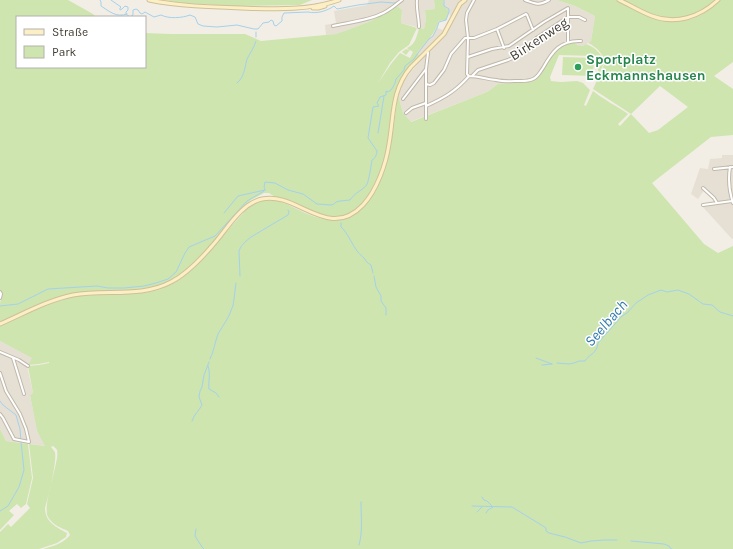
<svg xmlns="http://www.w3.org/2000/svg" width="733" height="549" font-family="Karla,sans-serif">
	<rect width="100%" height="100%" fill="#f2eee5"/>
	<!-- residential -->
	<path fill="#e6e0d4" d="M369,0H434L435,9L425,10L426,19L424,29L401,23L402,10L397,6L371,21L336,34L326,35L325,25L336,23L334,11L367,5Z
		M443,0H557L575,6L595,16L591,41L583,46L567,44L544,69L536,79L509,83L498,84L487,92L410,122L403,113L398,95L404,80L422,59L417,53L429,38L432,36L437,28L443,30L450,17L449,11L444,6Z
		M722,155H733V238L732,239L702,206L719,204L713,196L705,189L698,199L691,194L700,168L708,169L710,159L722,158Z
		M0,341L33,358L27,366L33,393L30,395L37,431L46,446L6,441L0,429Z"/>
	<!-- green -->
	<path fill="#cee5af" fill-rule="evenodd" d="M0,0H68L93,14L96,17H17V67H145V33L171,34H245L261,41L336,34L371,21L397,6L402,10L401,23L417,28L409,45L399,52L390,63L378,83L391,64L400,53L410,58L413,52L410,50L406,55L402,52L406,49L409,50L407,48C415,45 417,36 419,28L424,29L426,19L425,10L435,9L434,0H443L444,6L449,11L446,20L439,21C435,34 426,42 417,53L420,56C409,67 398,78 395,93C390,110 391,128 388,145C382,170 367,218 334,217C323,217 314,213 305,208C298,205 292,202 285,200C278,197 275,198 269,193H264L251,200L208,249L180,275L166,283L150,288L129,291L82,292L68,295L30,309L0,322V303L2,295L0,290Z
		M165,0H312L300,5L234,6L182,3Z
		M557,0C572,0 586,0 601,0C605,0 612,0 616,0C626,4 634,10 644,14C673,27 697,24 720,0H733V62L714,76L733,89V135L711,137L652,183L704,244L718,253L733,246V549H43C53,546 63,544 70,535L68,531C61,528 53,525 48,517C43,508 54,475 56,463C57,459 58,454 57,450C56,448 54,447 53,446L51,447C52,448 54,451 55,452C57,462 48,498 45,508C45,522 56,527 67,533L66,537L57,543L39,549H0V532L8,524L11,527L30,508L27,504L33,478L29,444L45,446L37,431L30,395L33,393L28,366L39,365L49,363V362L39,364L28,365L32,358L0,341V326L30,312L59,301L74,296L143,293L159,290L179,280L192,270L246,210C274,187 292,211 319,218C328,221 339,221 348,216C351,215 354,214 357,213C363,209 368,201 372,194C391,165 393,129 398,95L403,113L411,122L487,92L498,84L509,83L536,79C544,69 553,50 566,44C568,43 572,43 575,43L577,45L583,46L586,44C596,48 599,52 605,61L599,74L595,56L559,55L550,77L551,81L561,82L577,81L583,83L590,90L584,105L586,106L593,91C604,100 617,106 628,114L618,124L620,126L631,114L593,89L606,61C601,53 597,47 588,43L591,41L595,16L575,6ZM660,86L688,107L658,130L649,133L631,114Z
		M621,0H715C683,31 656,17 621,0Z
		M563,57L594,58L593,76L562,75Z
		M0,429L6,441L28,444L32,478L26,504L21,508L17,504L9,511L14,515L0,530Z"/>
	<g fill="none" stroke-linecap="round" stroke-linejoin="round">
		<!-- stream -->
		<path stroke="#a4d1ed" stroke-width="1" d="M100,0L101,2V6C109,11 116,18 127,14
			M111,0L121,7L120,8V10L122,9L125,6L128,7V10L126,12V14L130,17L133,15V10L136,9L138,10L140,13L142,14L145,12L154,17L161,15C169,19 182,18 190,15L195,17L198,24L203,26L217,27L237,25L254,29H258L263,23L269,22L271,20L273,21L274,25L276,26L282,21V17L284,13L308,12C317,14 327,11 334,6L337,9L358,5L381,2L394,3L397,2L400,0
			M256,32V37
			M237,83C244,78 245,67 247,59C250,53 254,48 256,41
			M378,133L384,96
			M224,213L238,196L265,190
			M341,223V227C347,232 351,242 355,248C357,252 361,255 364,258C366,261 367,263 371,265L373,273
			M240,276L239,251C241,245 247,240 251,237L288,215L289,212L288,210
			M374,276L376,287L381,296V301L386,308V315
			M0,306L18,304L48,289L97,286L108,288H124L144,286L156,283L168,279L176,272L185,253L189,247L215,236L247,201L264,191L265,189L264,187L265,182L275,183L288,190L303,194L317,204L331,205L334,204L336,202L340,201L350,200C354,193 365,189 367,184C369,180 371,166 372,160C375,159 377,154 377,151L368,138L373,107L379,106L377,103L380,97L386,95V91L388,92L391,90L393,87L395,83L396,79L404,70L405,66L414,59L418,53L429,39L433,36L437,28L439,22L446,20L449,12V9L444,6V0
			M536,358L552,364
			M210,359C214,351 215,342 218,334C223,325 229,318 232,308C234,305 233,302 234,299L236,283
			M557,363L569,364L574,363L579,361H585C589,354 597,354 598,343L622,316L627,313L636,303L648,295L661,290L667,292L678,290L689,294L703,304L712,305L720,312L733,316
			M542,365L552,364
			M208,366C211,374 208,381 209,389L216,393L219,397
			M0,401L3,405L16,415L20,429L21,442L24,470L19,487L8,506L0,511
			M192,421C194,414 199,411 202,405L199,397L200,391L202,387L204,375L209,362
			M482,497L484,500L487,501L492,506
			M472,506L512,507L543,526L546,528V531L549,533L565,537L581,543L591,541L604,540H617
			M477,512L482,507
			M486,513L488,510L493,507
			M196,529L195,536L202,547L204,549
			M631,541L664,544L669,546L670,548L672,549
			M359,545C363,531 361,517 361,502"/>
		<defs>
			<path id="street" d="M417,0C416,9 419,18 419,27
				M525,0C537,4 538,6 549,0
				M333,26C346,23 370,20 381,14C389,11 395,5 402,0
				M497,29L504,48
				M468,57L492,49L509,46L544,22L568,8V42
				M426,70V119
				M469,76C478,76 487,79 496,80C504,82 513,81 521,81C525,81 529,81 533,79C538,77 540,72 543,68C552,52 560,40 581,41
				M469,76L467,74L468,38L466,20L467,13L474,0
				M472,76L478,70L508,60L521,54L535,39L568,17H579L585,20
				M426,84L430,85L434,83L444,70L451,54L465,38H474L497,29L526,14L527,15L533,30
				M403,99L426,69L428,53L427,51
				M426,106C444,98 456,91 469,76
				M406,113L412,108L426,103
				M730,167C728,179 729,191 733,203
				M714,169L733,167
				M703,188L714,198L717,203
				M703,205L732,201
				M0,292L1,294L0,298
				M0,352L19,360L28,366
				M13,358L24,394
				M0,373L6,391L20,414L26,429L29,442L14,439L3,418L0,414"/>
			<path id="secondary" d="M149,0C179,6 210,7 241,8C273,9 308,11 339,0
				M619,0C630,5 641,12 652,16C676,25 700,17 718,0
				M313,8H318L325,6
				M0,324C23,314 48,300 73,295C106,289 141,298 171,282C187,274 200,260 212,246C226,231 240,204 262,199C297,191 328,242 363,205C377,190 386,164 389,144C394,117 391,90 411,67L444,34L460,4L465,0"/>
		</defs>
		<!-- street casing -->
		<use href="#street" stroke="#c0b8ab" stroke-width="4"/>
		<!-- secondary casing -->
		<use href="#secondary" stroke="#d0c097" stroke-width="5"/>
		<!-- street -->
		<use href="#street" stroke="#fff" stroke-width="2"/>
		<!-- secondary -->
		<use href="#secondary" stroke="#fceec5" stroke-width="3"/>
	</g>
	<!-- markers -->
	<circle fill="#2e9e5b" stroke="#fff" stroke-width="1.5" cx="578" cy="67" r="4"/>
	<g text-anchor="middle" dominant-baseline="central" stroke-width="3" stroke-linejoin="round" paint-order="stroke">
		<!-- street labels -->
		<g font-size="14" fill="#443e35" stroke="#fff">
			<text transform="translate(539 39) rotate(-33)">Birkenweg</text>
		</g>
		<!-- leisure labels -->
		<g font-size="14" font-weight="bold" fill="#27864d" stroke="#fff" text-anchor="start">
			<text x="586" y="59">Sportplatz<tspan x="586" dy="16">Eckmannshausen</tspan></text>
		</g>
		<!-- water labels -->
		<g font-size="15" font-style="italic" fill="#337bac" stroke="#fff">
			<text transform="translate(606 323) rotate(-49)">Seelbach</text>
		</g>
	</g>
	<!-- legend -->
	<rect x="16" y="16" width="130" height="52" fill="#ffffff" stroke="#b4b2ae"/>
	<rect x="24" y="29" width="20" height="6" fill="#fceec5" stroke="#b4b2ae"/>
	<text x="52" y="36" font-size="12" fill="#443e35">Straße</text>
	<rect x="24" y="46" width="20" height="12" fill="#cee5af" stroke="#b4b2ae"/>
	<text x="52" y="56" font-size="12" fill="#443e35">Park</text>
</svg>
